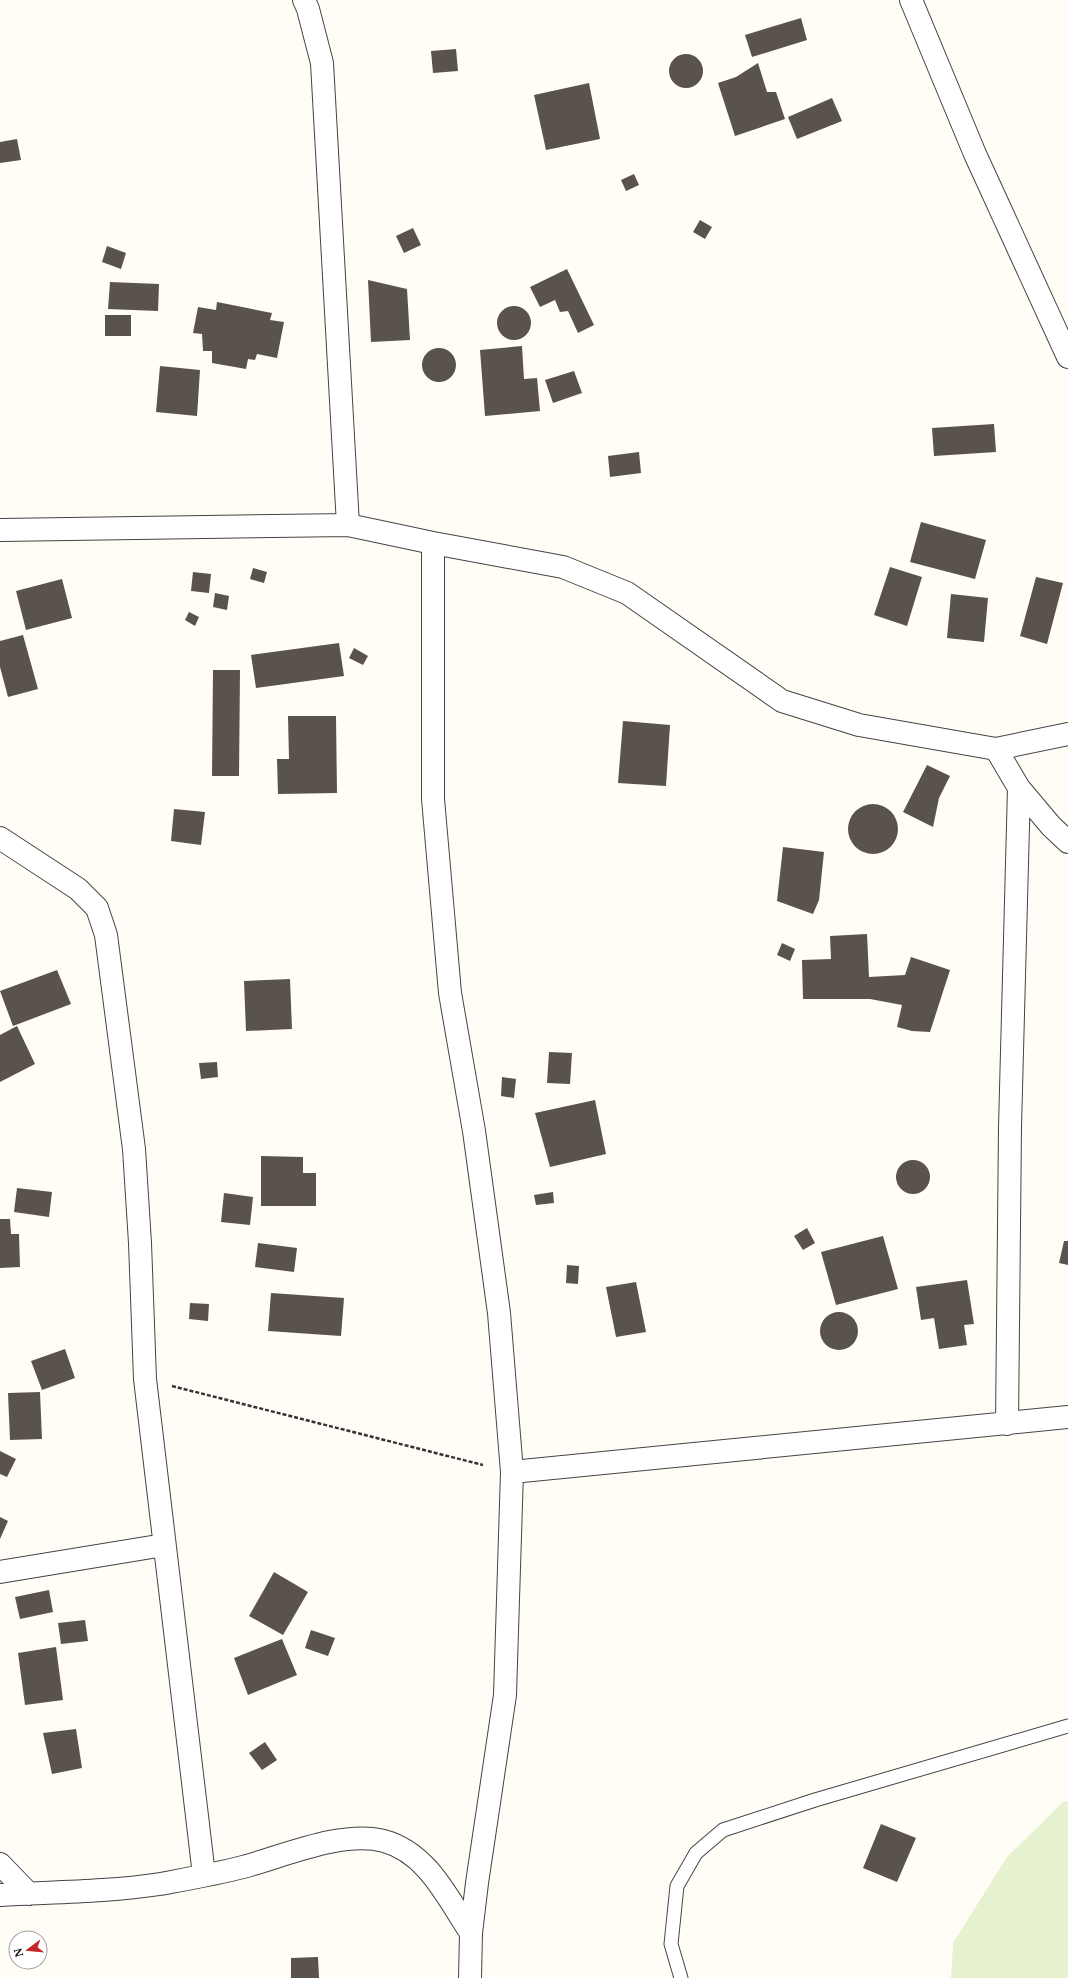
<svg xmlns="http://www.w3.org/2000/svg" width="1068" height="1978" font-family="'Noto Serif',serif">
	<rect width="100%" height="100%" fill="#fffdf5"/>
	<!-- pitch -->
	<path fill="#e6f2cf" d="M1068,1801V1978H951L953,1943L1007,1857L1063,1802Z"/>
	<!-- building -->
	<path fill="#5a524d" d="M801,18L807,40L752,57L745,35Z
		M456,49L458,71L433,73L431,51Z
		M669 71a17 17 0 1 1 34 0a17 17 0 1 1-34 0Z
		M758,63L767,92H776L785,119L735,136L718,83L736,77Z
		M589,83L600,139L546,150L534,95Z
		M832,98L842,121L797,139L788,117Z
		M17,139L21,160L0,163V142Z
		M634,174L639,185L626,191L621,180Z
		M700,220L712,227L705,239L693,232Z
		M413,228L421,245L404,253L396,236Z
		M107,246L126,253L121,269L102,262Z
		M567,269L594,325L578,333L568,311L560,312L555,300L540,307L530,287Z
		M368,280L407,289L410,340L371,342Z
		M110,282L159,284L158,311L108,309Z
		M217,302L272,313L270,320L284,322L277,358L257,354L255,360L248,359L246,369L212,363V351H203L202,334L193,333L198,307L216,310Z
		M497 323a17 17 0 1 1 34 0a17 17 0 1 1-34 0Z
		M105,315H131V336H105Z
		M522,346L524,379L537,378L540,411L485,416L480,350Z
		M422 365a17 17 0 1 1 34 0a17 17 0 1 1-34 0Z
		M160,366L200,370L197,416L156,412Z
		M574,371L582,393L553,403L545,380Z
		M994,424L996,452L934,456L932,428Z
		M639,452L641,473L610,477L608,456Z
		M921,522L986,540L975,579L910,562Z
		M890,567L922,577L907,626L874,615Z
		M253,568L267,572L264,583L250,579Z
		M193,572L211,574L209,593L191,591Z
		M1036,577L1063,583L1047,644L1020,636Z
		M62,579L72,618L26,630L16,591Z
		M215,593L229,596L227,610L213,607Z
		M951,594L988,598L984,642L947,638Z
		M189,612L199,617L195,626L185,620Z
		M23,635L38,689L8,697L0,667V641Z
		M339,643L344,676L256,688L251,655Z
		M354,648L368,656L363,665L349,658Z
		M213,670H240L239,776H212Z
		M288,716H336L337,793L278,794L277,759H289Z
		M623,721L670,725L666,786L618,783Z
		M927,765L950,776L939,798L933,827L903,812Z
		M848 829a25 25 0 1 1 50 0a25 25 0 1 1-50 0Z
		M174,809L205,812L201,845L171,841Z
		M783,847L824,852L819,900L813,914L777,901Z
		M867,934L869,977L905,975L911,957L950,970L930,1032L912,1031L897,1027L902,1005L870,999H803L802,960L831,959L830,936Z
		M782,943L795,949L790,961L777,955Z
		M57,970L71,1004L13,1026L0,991Z
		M290,979L292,1029L246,1031L244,981Z
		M17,1026L35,1064L0,1082V1035Z
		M549,1052L572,1053L570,1084L547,1083Z
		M217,1062L218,1077L201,1079L199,1063Z
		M502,1077L516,1079L514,1098L501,1096Z
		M595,1100L606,1154L550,1167L535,1113Z
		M261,1156L303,1157V1173H316V1206H261Z
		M896 1177a17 17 0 1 1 34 0a17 17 0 1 1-34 0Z
		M17,1188L52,1192L49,1217L14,1212Z
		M553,1192L554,1203L536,1205L534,1195Z
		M224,1193L253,1197L250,1225L221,1222Z
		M0,1219H10L11,1234H19L20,1267L0,1268Z
		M807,1228L815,1243L803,1250L794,1236Z
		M883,1236L898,1289L836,1305L821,1252Z
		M1064,1241H1068V1265L1059,1263Z
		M258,1243L297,1248L294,1272L255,1267Z
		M567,1265L579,1266L578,1284L566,1283Z
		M967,1280L974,1324L964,1325L967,1345L939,1349L934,1318L921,1320L916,1287Z
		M636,1282L646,1332L616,1337L606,1287Z
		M271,1293L344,1298L341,1336L268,1331Z
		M190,1303L209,1304L208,1321L189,1319Z
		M820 1331a19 19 0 1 1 38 0a19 19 0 1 1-38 0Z
		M65,1349L75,1378L42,1390L31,1361Z
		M40,1392L42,1439L10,1440L8,1393Z
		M0,1451L16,1459L7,1477L0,1474Z
		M0,1517L8,1521L0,1539Z
		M274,1572L308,1592L283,1635L249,1616Z
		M49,1590L53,1612L20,1619L15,1597Z
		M85,1620L88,1641L61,1644L58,1623Z
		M311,1630L335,1638L328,1656L305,1648Z
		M282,1639L297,1675L248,1695L234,1658Z
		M56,1647L63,1700L25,1705L18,1653Z
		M76,1729L82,1768L52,1774L43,1733Z
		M265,1742L277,1760L262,1770L249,1753Z
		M881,1824L916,1838L897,1882L863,1868Z
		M318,1957L319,1978H291V1958Z"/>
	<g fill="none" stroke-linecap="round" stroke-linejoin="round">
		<defs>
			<path id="lane" d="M681,1978L671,1944L677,1886L696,1853L723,1830L815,1800L1068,1726"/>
			<path id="street" d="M304,0L308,9L322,63L348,525
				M911,0L975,154L1068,357
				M0,530L348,525L433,543V799L450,993L474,1131L499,1313L512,1472L505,1695L477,1883L471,1933L470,1978
				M433,543L563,567L627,593L782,701L859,725L996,749L1068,734
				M996,749L1019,788L1051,826L1068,842
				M0,838L78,889L97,908L106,935L134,1149L140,1243L145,1379L204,1875
				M1007,1424L1010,1127L1019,788
				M512,1472L1068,1417
				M0,1572L164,1545
				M0,1864L29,1894
				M0,1895C53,1892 108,1892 160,1884C187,1879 216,1874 243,1867C284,1856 343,1830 384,1841C428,1853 448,1899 471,1933"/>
		</defs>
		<!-- lane casing -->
		<use href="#lane" stroke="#444" stroke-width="15"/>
		<!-- street casing -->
		<use href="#street" stroke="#444" stroke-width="24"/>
		<!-- path -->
		<path stroke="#333" stroke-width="2.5" stroke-dasharray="4 2" stroke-linecap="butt" d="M172,1386L483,1465"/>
		<!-- lane -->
		<use href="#lane" stroke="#fff" stroke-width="13"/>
		<!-- street -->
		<use href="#street" stroke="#fff" stroke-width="22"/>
	</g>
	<!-- north arrow -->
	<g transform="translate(28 1950) rotate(254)"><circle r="19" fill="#ffffff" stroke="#a0a0a0"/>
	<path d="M0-3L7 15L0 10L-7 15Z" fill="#c4262e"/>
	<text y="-6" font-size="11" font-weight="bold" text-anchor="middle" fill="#111111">N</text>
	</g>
</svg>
